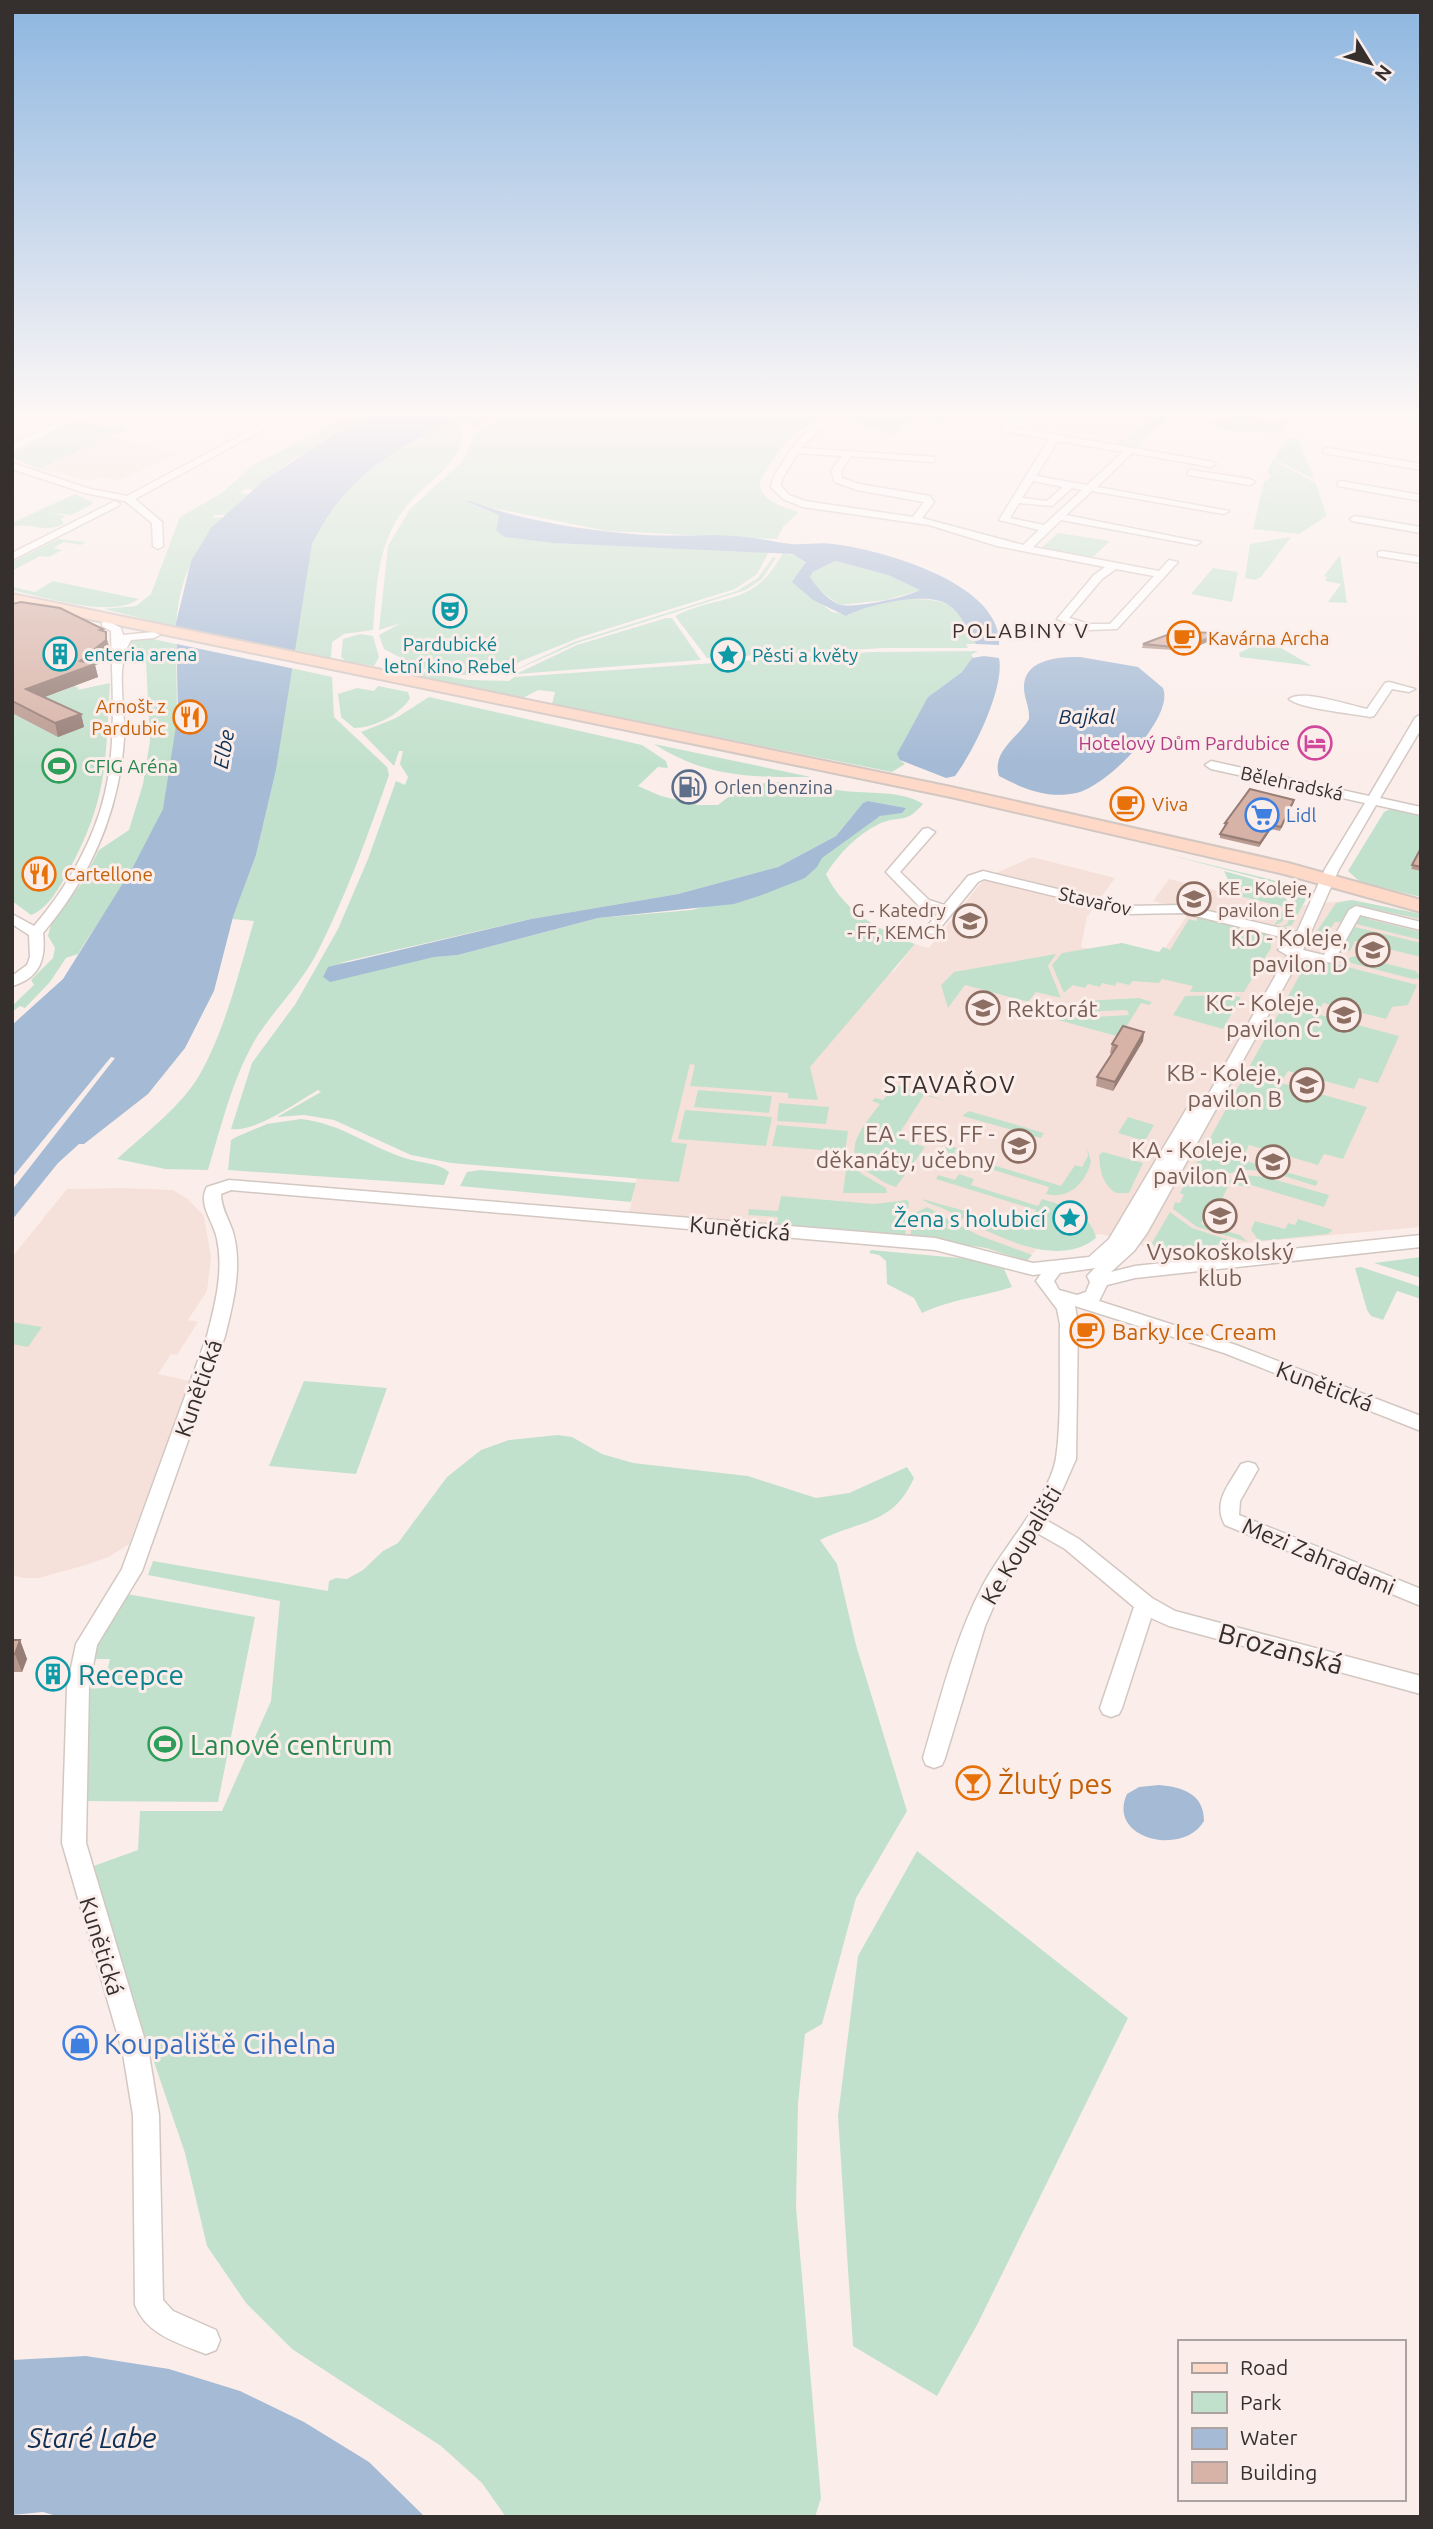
<svg xmlns="http://www.w3.org/2000/svg" width="1433" height="2529" font-family="Ubuntu,sans-serif">
	<rect width="100%" height="100%" fill="#fbeeea"/>
	<!-- built -->
	<path fill="#f6e1da" d="M1031,412H1139L1135,416L1150,419L1126,441L1018,423Z
		M111,437L182,453L117,481L100,477L91,481L39,469Z
		M1032,857L1115,878L1087,917L1081,947L1154,964L1190,911L1153,901L1169,879L1285,907L1352,900L1421,915V1227L1159,1251L1101,1234L1039,1247L1024,1262L987,1248L936,1239L629,1213L656,1095L676,1063L894,971L915,944L929,948L985,878Z
		M123,1188L173,1190L188,1199L204,1216L211,1257L207,1291L188,1320L198,1322L177,1355L171,1354L158,1374L190,1381L129,1544L109,1557L86,1565L39,1578H23L12,1575V1257L67,1189Z"/>
	<!-- green -->
	<path fill="#c2e1cc" fill-rule="evenodd" d="M356,412H380L297,457L253,489H244L241,493L248,494L226,515H214V518L225,517C193,543 178,587 176,627L104,609L136,606L151,594L180,517L222,493L253,465Z
		M473,412H508L474,428L466,422L455,428L462,434C463,462 426,483 410,502C377,539 377,584 373,630L344,634L332,642L331,658L294,650C299,616 302,578 312,545C333,475 413,439 473,412Z
		M515,412H839C798,424 781,444 760,481C759,501 783,507 799,512L783,527L777,539L607,531L468,503L499,515L496,530L504,537L553,543L769,552L757,574L735,589L581,637L521,661L498,675H459L400,664L405,660L384,649L379,635L401,623L379,630L388,546L410,509L464,460L473,437L482,428Z
		M871,412H890L881,415L936,412L930,415L950,419L943,424L918,418L901,428V431L889,434L845,419Z
		M1139,412L1169,417L1136,447L1115,444L1119,440L1127,441L1149,420L1135,417Z
		M1197,412H1205L1199,419L1218,422L1228,412L1268,416L1229,424L1290,419L1277,433C1256,431 1237,433 1216,428L1217,424L1190,419Z
		M74,421L126,430L39,469L12,457V454Z
		M1287,437L1298,438L1305,455H1299L1305,456L1314,479L1274,459Z
		M1273,460L1312,481H1304L1315,482L1327,516L1299,534L1253,529L1264,482L1271,477L1267,471Z
		M75,494L94,503L72,515L50,513L66,516L61,519L64,524C41,535 29,520 12,528V523Z
		M1058,533L1110,541L1093,557L1040,549Z
		M1291,537L1261,577L1255,580L1245,578L1250,544Z
		M58,539L85,542L81,545L64,542L53,548L62,550L49,557L40,556L12,571V562Z
		M783,553L804,558L806,562L793,582L832,612L849,615C862,601 929,594 946,604C961,612 968,630 976,644H966L968,648H884L707,658L675,616C722,592 752,609 783,553Z
		M1340,555L1347,603L1328,602L1341,584L1325,581L1327,577L1324,576Z
		M773,557L776,558L762,579L746,590L577,643L506,674L574,642L737,591L758,578Z
		M835,561L888,575L921,590L886,600L840,605L817,589L810,577L813,572Z
		M1213,568L1238,572L1232,602L1191,594Z
		M53,581L139,599C112,619 44,597 12,590V587L35,592Z
		M666,618H672L701,660L516,674L577,645Z
		M360,634L373,636L379,657L374,666L346,661L341,657L343,639Z
		M148,638L176,644C176,697 182,758 163,810C143,861 107,908 78,954L66,958L50,982L25,1008L20,1006L12,1012V1006L34,985L31,980L53,958L55,948L48,936L51,924L81,884L99,850L129,830L143,784L150,741L146,661L126,646L132,639Z
		M1257,644L1281,648L1312,666L1240,657L1239,653Z
		M978,651L971,655L973,657L962,672L928,697L900,760L905,764L892,772L552,704L555,692L538,690L523,698L390,671L400,668L468,680L509,681L514,677L871,652Z
		M291,668L332,677L334,717L387,767L389,775C368,835 346,896 317,953C301,983 277,1007 258,1035C233,1076 222,1124 208,1170L165,1169L117,1159C143,1135 183,1105 200,1074C226,1028 239,971 254,921L232,919L256,855L276,770Z
		M12,678L56,693L74,686L79,688L77,690L110,683C105,767 108,799 66,876C57,891 47,909 31,915L12,901Z
		M378,686L408,692L410,698C400,715 373,728 354,728L341,717L338,694L357,688L374,691Z
		M429,697L642,745L666,761L668,768L658,767L638,786L661,796L698,805H718L732,794L725,790L728,788C750,786 770,781 792,782C809,783 826,789 844,791C869,794 901,790 923,804C904,826 901,814 879,824C856,835 839,854 826,874C844,912 878,929 915,944L810,1067L818,1100L788,1098V1093L690,1086L695,1065L690,1064L671,1142L687,1144L679,1182L451,1163L411,1155L334,1120L304,1115L277,1117L321,1092L318,1090C297,1102 255,1133 231,1129L252,1063L296,1003L338,929L368,859L396,781L405,785L408,777L400,764L403,751H399L394,766L361,732L396,718ZM868,801L906,808C897,814 890,812 881,816C866,821 833,846 822,857C815,864 813,871 805,878L692,910L598,918L458,955L339,963L531,919L678,894L778,867L836,836L863,803Z
		M654,744L811,777C750,777 707,778 654,744Z
		M1390,809L1421,816V850L1411,869L1421,871V897L1360,882L1348,871L1384,812Z
		M1166,854L1293,885L1304,891L1306,899L1292,925L1278,928L1287,924L1296,906L1281,884Z
		M1224,871L1277,886L1291,906L1282,922L1274,926L1285,907L1235,895Z
		M1352,900L1421,914V919L1354,905L1343,922H1335L1324,937L1304,950L1336,903Z
		M1358,912L1370,915L1368,919L1421,932V940L1352,923Z
		M1198,917L1270,935L1271,948L1244,992H1190L1193,986L1162,979L1159,983L1133,981L1129,985L1117,982L1115,986L1102,983L1100,987L1088,984L1085,988L1073,985L1064,993L1052,965L1062,953L1122,943L1159,952L1163,947L1170,950L1189,919L1196,921Z
		M1351,926L1421,943V957L1355,941L1350,951L1344,950L1337,956Z
		M1056,954L1048,966L1061,998L1036,992L1029,1001H1025L965,985L948,1008L941,985L954,972Z
		M1355,956L1416,971L1421,978L1413,979L1351,963L1346,959Z
		M1313,958L1417,985L1408,1005L1392,1007L1386,1019L1323,1003L1317,1014L1399,1036L1378,1083L1359,1078L1354,1089L1288,1071L1281,1083L1367,1107L1343,1159L1324,1154L1318,1165L1249,1145L1242,1160L1318,1181L1316,1186C1293,1179 1269,1170 1247,1170C1223,1171 1215,1186 1188,1178L1308,960Z
		M1230,995L1241,997L1223,1029L1173,1015L1185,996Z
		M1139,998L1152,1002L1149,1005L1141,1003L1120,1037L1058,1020L1064,1013L1077,1018L1129,1015L1127,1010L1081,1012L1075,1008L1083,1001Z
		M887,1082L947,1101L924,1095L897,1137L925,1147L896,1187C887,1185 879,1179 871,1174C837,1153 863,1127 880,1104L872,1101L875,1098L883,1100L892,1089L883,1086Z
		M698,1090L772,1096L769,1113L694,1107Z
		M779,1103L829,1107L826,1124L777,1121Z
		M685,1110L772,1117L766,1146L678,1139Z
		M969,1111L1044,1133L1041,1138L962,1116Z
		M1128,1117L1154,1125L1145,1141L1118,1133Z
		M301,1119C341,1123 371,1148 408,1159C421,1163 439,1163 449,1172L444,1185L228,1170L231,1140L236,1137L267,1124Z
		M777,1125L848,1131L845,1152L772,1146Z
		M947,1145L957,1148L954,1153L1061,1186L1075,1165L1082,1167L1088,1156L1087,1148L1091,1161C1086,1183 1069,1200 1046,1194L1049,1187L951,1157L945,1148Z
		M1103,1152L1143,1163L1129,1193H1116C1102,1184 1100,1171 1099,1155Z
		M847,1161L862,1174L886,1188L887,1193H843Z
		M480,1170L636,1183L631,1202L460,1186L467,1172Z
		M959,1174L974,1179L971,1185L1038,1206L1042,1199C1063,1205 1092,1214 1096,1238C1053,1273 982,1228 942,1208C935,1205 928,1204 922,1199L1008,1223L1012,1217L1028,1222L1036,1210L936,1179L938,1175L955,1180Z
		M1244,1175L1266,1177L1329,1195L1324,1207L1251,1185L1249,1188L1230,1183L1220,1203L1212,1201L1201,1224L1240,1235L1248,1242L1197,1227L1173,1209L1175,1202L1180,1203L1184,1195L1180,1193L1186,1182L1210,1187Z
		M781,1196L874,1204L907,1200L909,1202L905,1237L777,1226L778,1217L748,1215L749,1209L778,1211Z
		M927,1207L978,1235L1032,1255L1027,1261L986,1248L910,1237L913,1214Z
		M1170,1212L1192,1228L1238,1243L1158,1250L1152,1243Z
		M1298,1219L1333,1230L1328,1234L1259,1241L1251,1230L1255,1221L1285,1229L1288,1223L1295,1225Z
		M871,1250L970,1259L1004,1269L1012,1287C982,1297 951,1299 922,1313L914,1298L887,1284L886,1261L879,1255L869,1253Z
		M1421,1257V1278L1374,1263Z
		M1361,1267L1421,1287V1299L1397,1291L1383,1320L1371,1316L1367,1310L1355,1268Z
		M12,1322L42,1327L28,1347L12,1344Z
		M304,1381L387,1388L356,1474L269,1466Z
		M558,1435L572,1437L602,1454L633,1463L748,1476L816,1498L849,1493L907,1467L914,1478C893,1525 863,1519 820,1540L837,1564L856,1645L907,1811L856,1898L822,2024L805,2034L798,2104L796,2207L821,2498L815,2517H506L482,2483L441,2446L292,2349L246,2303L207,2246L185,2153L88,1868L138,1850L140,1811H222L271,1701L280,1601L148,1575L153,1561L328,1591L329,1581L336,1578L347,1579L363,1570L383,1551L398,1543L447,1477L481,1450L509,1440Z
		M127,1594L255,1617L218,1802L79,1801L84,1689L103,1688L110,1659H95L88,1653Z
		M917,1851L1128,2018L977,2325L937,2396L853,2346L838,2116L858,1956Z"/>
	<!-- water -->
	<path fill="#a4bad5" fill-rule="evenodd" d="M380,412H473C400,445 348,471 312,544L276,770L256,855L233,917L214,991L185,1048L148,1094L84,1144H79L58,1163L12,1220V1190L115,1058L111,1057L12,1178V1025L63,979L133,867L163,809L178,713L176,623L191,561L211,528L263,481L330,437Z
		M470,501C521,520 578,529 632,534C672,538 715,532 754,538C767,540 778,543 791,544C805,545 819,542 834,544C881,550 1003,583 999,645L976,644C968,630 961,613 947,604C926,591 865,605 846,616L813,600L792,582L806,562L792,554L553,543L504,537L496,530L499,515L467,502ZM835,561L888,575L920,590C908,597 850,610 838,604C826,598 817,588 810,577L813,572Z
		M984,656L999,658C1005,687 974,751 955,776L946,778L900,760L897,754L928,697L962,672L972,658Z
		M1080,657L1138,667L1163,688C1175,718 1105,788 1076,793C1049,799 1023,789 999,776C991,751 1020,736 1029,719C1030,707 1023,696 1024,685C1026,658 1061,657 1080,657Z
		M868,801L906,808L902,813L880,816L822,858L817,867L805,878L762,895L734,904L598,918L458,955L434,957L330,982L323,977L328,967L531,919L678,894L778,867L836,836L863,803Z
		M1159,1785C1183,1787 1204,1794 1204,1821C1184,1857 1106,1839 1127,1794L1139,1787Z
		M86,2356L169,2369L240,2391L304,2422L369,2462L425,2517H60L43,2512L12,2515V2360Z"/>
	<!-- pier -->
	<path fill="#fbeeea" d="M172,626L297,652L295,669L172,643Z"/>
	<g fill="none" stroke-linecap="round" stroke-linejoin="round">
		<defs>
			<path id="street" d="M285,412H296L135,499L162,522L163,546L158,549L153,546L152,523L125,501L85,493L12,469V463L90,489L127,496Z
				M847,412H861L819,430L801,448L935,457V461L932,462L851,456L841,471L842,478L859,484L930,496L934,502L922,518L1023,545L1039,530L999,520L1049,439L1002,431V427L1016,412H1025L1011,427L1214,462L1216,464L1211,467L1132,453L1097,487L1229,511L1224,514L1092,491L1066,515L1201,542L1196,545L1061,520L1033,547L1159,571L1169,560L1178,562L1117,629L1088,630L1057,619L1094,575L1105,567L997,546L929,525L803,507L783,499L771,487C772,477 778,470 783,462C799,435 816,421 847,412ZM1058,441L1123,452L1087,485L1036,476ZM798,453L842,456L831,471L835,482L857,490L924,502L913,517L805,501L789,495L781,486L782,479ZM1033,481L1063,487L1047,501L1022,498ZM1072,488L1082,490L1044,525L1010,518L1019,503L1052,506ZM1116,569L1154,576L1110,624H1089L1069,618L1102,579Z
				M68,417L71,422L12,451V444Z
				M1421,417V423L1410,425L1406,422Z
				M1327,448L1421,464V470L1324,453V449Z
				M1191,470L1250,479L1255,482L1250,485L1188,475V471Z
				M1341,481L1421,495V501L1338,486V482Z
				M115,501L120,504L118,506L12,560V553Z
				M1355,516L1421,527V533L1352,521L1350,519Z
				M1382,551L1421,557V563L1378,556V552Z
				M102,622H110L121,628L123,635L154,632L160,635L154,638L131,640C114,667 126,708 124,739C119,812 90,878 43,933C46,959 40,978 12,986V976L27,965L30,957L29,935L12,924V914L34,926C66,889 94,841 105,793C117,741 112,685 111,631L102,626Z
				M1389,682L1415,689L1409,692L1392,689L1374,716L1370,717C1351,713 1301,709 1289,699C1303,689 1348,705 1367,709L1385,683Z
				M1421,714V729L1380,798L1421,807V815L1376,805L1339,869L1303,950L1324,955L1349,910L1356,906L1421,922V930L1360,915L1333,963L1300,958L1147,1233L1134,1251L1111,1272L1135,1266L1421,1235V1247L1135,1278L1107,1285L1099,1301L1236,1345L1421,1416V1431L1224,1353L1075,1306L1078,1324L1076,1459L1061,1493L1046,1520L1079,1539L1152,1598L1175,1611L1421,1676V1694L1169,1626L1151,1618L1122,1708L1119,1714L1111,1717L1103,1714L1100,1708L1134,1607L1065,1549L1037,1533L1002,1587L985,1626L945,1758L942,1765L934,1768L926,1765L923,1758C940,1700 954,1641 982,1587C1001,1549 1050,1497 1056,1458C1062,1418 1059,1365 1060,1324L1057,1309L1036,1281L1041,1274L1033,1275L935,1250L231,1190L221,1194C221,1210 231,1222 234,1236C242,1269 233,1304 225,1336L142,1571L97,1645L89,1687L86,1843L149,2054L159,2115L163,2300L173,2311L216,2330L220,2340L216,2350L206,2354C178,2343 147,2335 135,2305L133,2115L123,2054L62,1843L67,1687L76,1644L122,1569L207,1336C215,1305 224,1271 217,1239C214,1222 197,1204 207,1187L229,1180L935,1238L1033,1263L1089,1257L1109,1239L1190,1103L1203,1104L1286,957L1287,955L1278,950L1285,946L1290,947L1293,940L1183,913L1128,914L984,879L978,882L936,933L931,934L924,930L939,912L919,906L886,872L923,829L928,828L935,832L900,872L929,900L944,905L968,876L983,871L1128,906L1183,905L1297,932L1325,869L1365,803L1211,769L1205,765L1211,761L1369,796L1415,718ZM1095,1268L1087,1276L1090,1282L1086,1292L1077,1295L1059,1290L1054,1281L1060,1273Z
				M1248,1462L1255,1464L1258,1469L1240,1501L1239,1515L1421,1589V1606L1225,1525C1212,1502 1229,1485 1241,1464Z"/>
			<path id="secondary" d="M12,594L951,787L1288,863L1421,900V912L1284,874L951,797L12,603Z"/>
		</defs>
		<!-- street casing -->
		<use href="#street" stroke="#d3c7c2" stroke-width="3"/>
		<!-- secondary casing -->
		<use href="#secondary" stroke="#d3c7c2" stroke-width="4"/>
		<!-- street -->
		<use href="#street" fill="#fff" fill-rule="evenodd"/>
		<!-- secondary -->
		<use href="#secondary" fill="#fed9c8" fill-rule="evenodd"/>
	</g>
	<!-- wall -->
	<path fill="#b99a90" d="M12,604L103,629L109,645V653L95,665L98,677L44,697L81,714L84,727L58,737L12,713Z
		M1218,637L1194,648L1174,650L1142,648L1143,644Z
		M1294,800L1293,804L1280,831L1271,829L1259,847L1220,838V834L1225,827H1224L1225,823Z
		M1421,848V871L1411,869Z
		M1144,1032L1143,1041L1113,1091L1096,1086L1097,1077L1112,1054L1110,1053L1112,1044Z
		M12,1640H20L27,1659L22,1672H12Z"/>
	<!-- shaded-wall -->
	<path fill="#967d75" d="M103,629L106,640V632L109,653L95,665L98,677L29,703L26,689L80,661L100,630Z
		M1219,633L1218,637L1194,648L1174,650V647Z
		M81,714L84,727L58,737L55,723Z
		M1272,825L1271,829L1259,847L1260,843Z
		M1144,1032L1143,1041L1113,1091L1115,1082Z
		M20,1640L27,1659L22,1672L15,1654Z"/>
	<!-- building -->
	<path fill="#d7b3a7" stroke="#967d75" stroke-width="2" d="M21,602L60,608L103,629L100,630L106,632V640L80,661L95,664L26,689L81,714L55,723L12,701V604Z
		M1175,632L1219,633L1195,644L1174,647L1143,644Z
		M1250,789L1294,800L1281,827L1272,825L1260,843L1220,834L1227,823H1225Z
		M1421,848V867L1412,865Z
		M1123,1026L1144,1032L1115,1082L1097,1077L1117,1046L1112,1044Z
		M12,1640H20L15,1654H12Z"/>
	<!-- sky -->
	<linearGradient id="sky" x2="0" y2="1"><stop stop-color="#8db6e0"/><stop offset="0.54" stop-color="#fdf7f6"/><stop offset="1" stop-color="#fdf7f6" stop-opacity="0"/></linearGradient>
	<rect width="1433" height="766" fill="url(#sky)"/>
	<!-- icons -->
	<defs>
		<symbol id="theatre-ring" viewBox="-11 -11 22 22"><circle r="9.5" fill="#fbeeea" stroke="#0f9aa8" stroke-width="1.5"/><path d="M-5-5.5Q0-4 5-5.5V0Q5 5 0 6Q-5 5-5 0ZM-3.3-2.5H-1v1.5H-3.3ZM1-2.5H3.3v1.5H1ZM-2.8 1Q0 5.5 2.8 1Z" fill="#0f9aa8"/></symbol>
		<symbol id="cafe-ring" viewBox="-11 -11 22 22"><circle r="9.5" fill="#fbeeea" stroke="#e8710a" stroke-width="1.5"/><path d="M-5.5-4.5H6V0H3Q3 3.5 0 3.5H-2.5Q-5.5 3.5-5.5 0ZM3-3.2v2h1.7v-2ZM-6 4.5H4V6H-6Z" fill="#e8710a"/></symbol>
		<symbol id="building-ring" viewBox="-11 -11 22 22"><circle r="9.5" fill="#fbeeea" stroke="#0f9aa8" stroke-width="1.5"/><path d="M-4-6H4V6H1V3H-1V6H-4ZM-2.5-4.3h1.7v1.8h-1.7ZM.8-4.3h1.7v1.8H.8ZM-2.5-1h1.7V.8h-1.7ZM.8-1h1.7V.8H.8Z" fill="#0f9aa8"/></symbol>
		<symbol id="sight-ring" viewBox="-11 -11 22 22"><circle r="9.5" fill="#fbeeea" stroke="#0f9aa8" stroke-width="1.5"/><path d="M0-6L1.8-2.2L6-1.7L2.9 1.2L3.7 5.4L0 3.3L-3.7 5.4L-2.9 1.2L-6-1.7L-1.8-2.2Z" fill="#0f9aa8"/></symbol>
		<symbol id="restaurant-ring" viewBox="-11 -11 22 22"><circle r="9.5" fill="#fbeeea" stroke="#e8710a" stroke-width="1.5"/><path d="M-5-6h1v4h1v-4h1v4h1v-4h1v5L-1.5 .5V6h-2V.5L-5-1ZM5-6V6H3V1.5H1.5Q1.5-4 5-6Z" fill="#e8710a"/></symbol>
		<symbol id="hotel-ring" viewBox="-11 -11 22 22"><circle r="9.5" fill="#fbeeea" stroke="#d1479c" stroke-width="1.5"/><path d="M-6-4.5h1.5V1H6V5H4.5V3h-9V5H-6ZM-4 0a1.8 1.8 0 1 1 3.6 0ZM.5 0V-2.5h3Q6-2.5 6 0Z" fill="#d1479c"/></symbol>
		<symbol id="stadium-ring" viewBox="-11 -11 22 22"><circle r="9.5" fill="#fbeeea" stroke="#2e9e5b" stroke-width="1.5"/><path d="M0-5a6.5 5 0 1 0 0 10a6.5 5 0 1 0 0-10ZM-3.5-1.8h7v3.6h-7Z" fill="#2e9e5b"/></symbol>
		<symbol id="fuel-ring" viewBox="-11 -11 22 22"><circle r="9.5" fill="#fbeeea" stroke="#5c6f8a" stroke-width="1.5"/><path d="M-5.5-6h7V0h2V4h1.3V-2.5L3-4.5l.8-.8L6-3V5H2.5V1h-1V6h-7ZM-4.2-4.7v3.2H.2V-4.7Z" fill="#5c6f8a"/></symbol>
		<symbol id="supermarket-ring" viewBox="-11 -11 22 22"><circle r="9.5" fill="#fbeeea" stroke="#3f7fe0" stroke-width="1.5"/><path d="M-6-5.5h2.5l.6 2H6L4.5 2H-2.5L-4.4-4H-6ZM-1.5 3.2a1.3 1.3 0 1 0 .1 0ZM3 3.2a1.3 1.3 0 1 0 .1 0Z" fill="#3f7fe0"/></symbol>
		<symbol id="university-ring" viewBox="-11 -11 22 22"><circle r="9.5" fill="#fbeeea" stroke="#8d6e63" stroke-width="1.5"/><path d="M0-5L7-2L0 1L-7-2ZM-4 1L0 2.5L4 1V4Q0 6-4 4Z" fill="#8d6e63"/></symbol>
		<symbol id="bar-ring" viewBox="-11 -11 22 22"><circle r="9.5" fill="#fbeeea" stroke="#e8710a" stroke-width="1.5"/><path d="M-6-5H6L.8 .8V4.5H3.5V6h-7V4.5H-.8V.8Z" fill="#e8710a"/></symbol>
		<symbol id="shop-ring" viewBox="-11 -11 22 22"><circle r="9.5" fill="#fbeeea" stroke="#3f7fe0" stroke-width="1.5"/><path d="M-5-2.5h2.3a2.7 3.5 0 0 1 5.4 0H5L5.5 6h-11ZM-1.5-2.5h3a1.5 2.3 0 0 0-3 0Z" fill="#3f7fe0"/></symbol>
	</defs>
	<g fill-rule="evenodd">
		<use href="#theatre-ring" x="431" y="592" width="38" height="38"/>
		<use href="#cafe-ring" x="1165" y="619" width="38" height="38"/>
		<use href="#building-ring" x="41" y="635" width="38" height="38"/>
		<use href="#sight-ring" x="709" y="636" width="38" height="38"/>
		<use href="#restaurant-ring" x="171" y="698" width="38" height="38"/>
		<use href="#hotel-ring" x="1296" y="724" width="38" height="38"/>
		<use href="#stadium-ring" x="40" y="747" width="38" height="38"/>
		<use href="#fuel-ring" x="670" y="768" width="38" height="38"/>
		<use href="#cafe-ring" x="1108" y="785" width="38" height="38"/>
		<use href="#supermarket-ring" x="1243" y="796" width="38" height="38"/>
		<use href="#restaurant-ring" x="20" y="855" width="38" height="38"/>
		<use href="#university-ring" x="1175" y="880" width="38" height="38"/>
		<use href="#university-ring" x="951" y="902" width="38" height="38"/>
		<use href="#university-ring" x="1354" y="931" width="38" height="38"/>
		<use href="#university-ring" x="964" y="989" width="38" height="38"/>
		<use href="#university-ring" x="1325" y="996" width="38" height="38"/>
		<use href="#university-ring" x="1288" y="1066" width="38" height="38"/>
		<use href="#university-ring" x="1000" y="1127" width="38" height="38"/>
		<use href="#university-ring" x="1254" y="1143" width="38" height="38"/>
		<use href="#university-ring" x="1201" y="1197" width="38" height="38"/>
		<use href="#sight-ring" x="1051" y="1199" width="38" height="38"/>
		<use href="#cafe-ring" x="1068" y="1312" width="38" height="38"/>
		<use href="#building-ring" x="34" y="1655" width="38" height="38"/>
		<use href="#stadium-ring" x="146" y="1725" width="38" height="38"/>
		<use href="#bar-ring" x="954" y="1764" width="38" height="38"/>
		<use href="#shop-ring" x="61" y="2024" width="38" height="38"/>
	</g>
	<g text-anchor="middle" dominant-baseline="central" stroke-width="6" stroke-linejoin="round" paint-order="stroke">
		<!-- far-food labels -->
		<g font-size="19" fill="#c56008" stroke="#fbeeea" text-anchor="start">
			<text x="1208" y="638">Kavárna Archa</text>
			<text x="166" y="706" text-anchor="end">Arnošt z<tspan x="166" dy="22">Pardubic</tspan></text>
			<text x="1152" y="804">Viva</text>
			<text x="64" y="874">Cartellone</text>
		</g>
		<!-- far-culture labels -->
		<g font-size="19" fill="#0d838f" stroke="#fbeeea" text-anchor="start">
			<text x="450" y="644" text-anchor="middle">Pardubické<tspan x="450" dy="22">letní kino Rebel</tspan></text>
			<text x="84" y="654">enteria arena</text>
			<text x="752" y="655">Pěsti a květy</text>
		</g>
		<!-- far-hotel labels -->
		<g font-size="19" fill="#b23c85" stroke="#fbeeea" text-anchor="end">
			<text x="1290" y="743">Hotelový Dům Pardubice</text>
		</g>
		<!-- far-leisure labels -->
		<g font-size="19" fill="#27864d" stroke="#fbeeea" text-anchor="start">
			<text x="84" y="766">CFIG Aréna</text>
		</g>
		<!-- far-street labels -->
		<g font-size="19" fill="#35302e" stroke="#fbeeea">
			<text transform="translate(1292 783) rotate(12)">Bělehradská</text>
			<text transform="translate(1095 901) rotate(13)">Stavařov</text>
		</g>
		<!-- far-service labels -->
		<g font-size="19" fill="#4e5e75" stroke="#fbeeea" text-anchor="start">
			<text x="714" y="787">Orlen benzina</text>
		</g>
		<!-- far-shop labels -->
		<g font-size="19" fill="#366cbe" stroke="#fbeeea" text-anchor="start">
			<text x="1286" y="815">Lidl</text>
		</g>
		<!-- far-education labels -->
		<g font-size="19" fill="#785e54" stroke="#fbeeea" text-anchor="start">
			<text x="1218" y="888">KE - Koleje,<tspan x="1218" dy="22">pavilon E</tspan></text>
			<text x="946" y="910" text-anchor="end">G - Katedry<tspan x="946" dy="22">- FF, KEMCh</tspan></text>
		</g>
		<!-- far-neighbourhood labels -->
		<g font-size="21" letter-spacing="2" fill="#392f2c" stroke="#fbeeea">
			<text x="1021" y="630">POLABINY V</text>
		</g>
		<!-- far-water labels -->
		<g font-size="21" font-style="italic" fill="#103155" stroke="#fbeeea">
			<text x="1087" y="716">Bajkal</text>
			<text transform="translate(223 749) rotate(-80)">Elbe</text>
		</g>
		<!-- education labels -->
		<g font-size="23" fill="#785e54" stroke="#fbeeea" text-anchor="end">
			<text x="1348" y="937">KD - Koleje,<tspan x="1348" dy="26">pavilon D</tspan></text>
			<text x="1320" y="1002">KC - Koleje,<tspan x="1320" dy="26">pavilon C</tspan></text>
			<text x="1007" y="1008" text-anchor="start">Rektorát</text>
			<text x="1282" y="1072">KB - Koleje,<tspan x="1282" dy="26">pavilon B</tspan></text>
			<text x="995" y="1133">EA - FES, FF -<tspan x="995" dy="26">děkanáty, učebny</tspan></text>
			<text x="1248" y="1149">KA - Koleje,<tspan x="1248" dy="26">pavilon A</tspan></text>
			<text x="1220" y="1251" text-anchor="middle">Vysokoškolský<tspan x="1220" dy="26">klub</tspan></text>
		</g>
		<!-- culture labels -->
		<g font-size="23" fill="#0d838f" stroke="#fbeeea" text-anchor="end">
			<text x="1046" y="1218">Žena s holubicí</text>
		</g>
		<!-- street labels -->
		<g font-size="23" fill="#35302e" stroke="#fbeeea">
			<text transform="translate(740 1228) rotate(5)">Kunětická</text>
			<text transform="translate(1325 1386) rotate(21)">Kunětická</text>
			<text transform="translate(198 1388) rotate(-71)">Kunětická</text>
			<text transform="translate(1021 1545) rotate(-59)">Ke Koupališti</text>
			<text transform="translate(1319 1556) rotate(23)">Mezi Zahradami</text>
			<text transform="translate(102 1946) rotate(73)">Kunětická</text>
		</g>
		<!-- food labels -->
		<g font-size="23" fill="#c56008" stroke="#fbeeea" text-anchor="start">
			<text x="1112" y="1331">Barky Ice Cream</text>
		</g>
		<!-- neighbourhood labels -->
		<g font-size="24" letter-spacing="2" fill="#392f2c" stroke="#fbeeea">
			<text x="950" y="1084">STAVAŘOV</text>
		</g>
		<!-- near-street labels -->
		<g font-size="28" fill="#35302e" stroke="#fbeeea">
			<text transform="translate(1281 1648) rotate(15)">Brozanská</text>
		</g>
		<!-- near-culture labels -->
		<g font-size="28" fill="#0d838f" stroke="#fbeeea" text-anchor="start">
			<text x="78" y="1674">Recepce</text>
		</g>
		<!-- near-leisure labels -->
		<g font-size="28" fill="#27864d" stroke="#fbeeea" text-anchor="start">
			<text x="190" y="1744">Lanové centrum</text>
		</g>
		<!-- near-food labels -->
		<g font-size="28" fill="#c56008" stroke="#fbeeea" text-anchor="start">
			<text x="998" y="1783">Žlutý pes</text>
		</g>
		<!-- near-shop labels -->
		<g font-size="28" fill="#366cbe" stroke="#fbeeea" text-anchor="start">
			<text x="104" y="2043">Koupaliště Cihelna</text>
		</g>
		<!-- near-water labels -->
		<g font-size="28" font-style="italic" fill="#103155" stroke="#fbeeea">
			<text x="92" y="2437">Staré Labe</text>
		</g>
	</g>
	<!-- border -->
	<rect width="1433" height="2529" fill="none" stroke="#35302e" stroke-width="28"/>
	<!-- legend -->
	<rect x="1178" y="2340" width="228" height="161" fill="#fbeeea" stroke="#aca29f" stroke-width="2"/>
	<rect x="1192" y="2363" width="35" height="10" fill="#fed9c8" stroke="#aca29f" stroke-width="2"/>
	<text x="1240" y="2375" font-size="21" fill="#35302e">Road</text>
	<rect x="1192" y="2392" width="35" height="21" fill="#c2e1cc" stroke="#aca29f" stroke-width="2"/>
	<text x="1240" y="2410" font-size="21" fill="#35302e">Park</text>
	<rect x="1192" y="2428" width="35" height="21" fill="#a4bad5" stroke="#aca29f" stroke-width="2"/>
	<text x="1240" y="2445" font-size="21" fill="#35302e">Water</text>
	<rect x="1192" y="2462" width="35" height="21" fill="#d7b3a7" stroke="#aca29f" stroke-width="2"/>
	<text x="1240" y="2480" font-size="21" fill="#35302e">Building</text>
	<!-- north arrow -->
	<g transform="translate(1370 63) rotate(127)" stroke="#fbeeea" stroke-width="5" paint-order="stroke">
	<path d="M0-5L12 26L0 18L-12 26Z" fill="#35302e"/>
	<text y="-10" font-size="19" font-weight="bold" text-anchor="middle" fill="#35302e">N</text>
	</g>
</svg>
